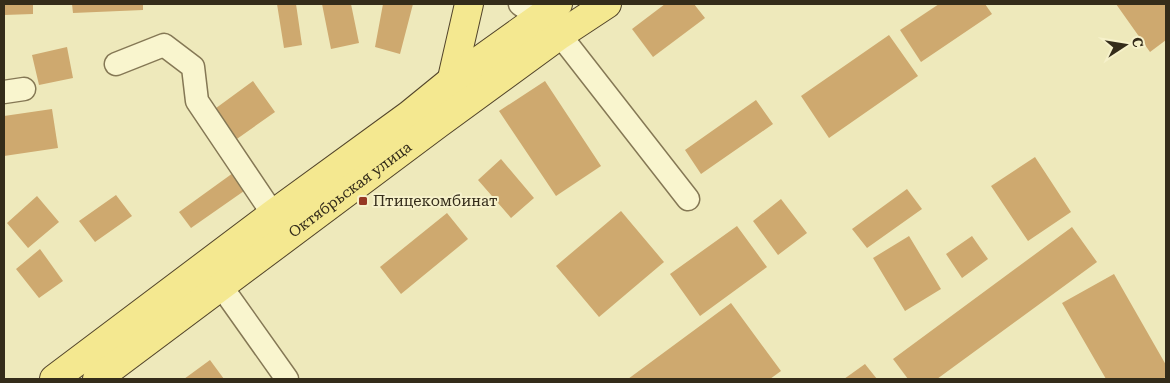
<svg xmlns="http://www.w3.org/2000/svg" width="1170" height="383" font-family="'Roboto Serif',serif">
	<rect width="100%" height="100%" fill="#eee9bb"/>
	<!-- building -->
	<path fill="#cea96f" d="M4,4H33V14L4,15Z
		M72,4H143V10L73,13Z
		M277,4H296L302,45L284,48Z
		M322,4H351L359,43L331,49Z
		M383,4H413L400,54L375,47Z
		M665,4H694L705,18L653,57L632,29Z
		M939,4H985L992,14L921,62L900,30Z
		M1116,4H1166V40L1150,52Z
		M889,35L918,76L829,138L801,96Z
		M67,47L73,78L39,85L32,55Z
		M253,81L275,112L234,141L212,111Z
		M545,81L601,166L556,196L499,111Z
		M756,100L773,124L701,174L685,150Z
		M52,109L58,148L4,156V116Z
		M1035,157L1071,212L1028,241L991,186Z
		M501,159L534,198L511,218L478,180Z
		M233,173L244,191L191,228L179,212Z
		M907,189L922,209L867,248L852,229Z
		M116,195L132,216L95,242L79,221Z
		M37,196L59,222L28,248L7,223Z
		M781,199L807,233L778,255L753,221Z
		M621,211L664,262L599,317L556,266Z
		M447,213L468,239L401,294L380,267Z
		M737,226L767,267L700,316L670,274Z
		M1072,227L1097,262L937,379H908L893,359Z
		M909,236L941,289L905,311L873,258Z
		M972,236L988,259L962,278L946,254Z
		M40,249L63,281L39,298L16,269Z
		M1114,274L1166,365V377L1162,379H1106L1062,303Z
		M731,303L781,371L770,379H628Z
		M210,360L224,379H184Z
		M865,364L877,379H844Z"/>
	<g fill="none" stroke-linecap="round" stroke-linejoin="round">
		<defs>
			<path id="minor" d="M520,4L538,17L560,35L688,199
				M116,64L164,45L193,67L197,101L273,214
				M4,92L24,89
				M221,286L287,379"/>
			<g id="major">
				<path d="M450,87L469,4"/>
				<path d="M54,379L273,214L409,115L452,80L558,4"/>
				<path id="s1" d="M97,379L438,124L560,35L607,4"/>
			</g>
		</defs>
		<!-- minor casing -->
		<use href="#minor" stroke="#857855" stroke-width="25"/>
		<!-- major casing -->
		<use href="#major" stroke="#52442a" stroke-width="30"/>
		<!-- minor -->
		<use href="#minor" stroke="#f9f5ce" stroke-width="22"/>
		<!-- major -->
		<use href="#major" stroke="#f4e890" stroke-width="28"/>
	</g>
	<!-- markers -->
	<rect fill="#963823" stroke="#f6f1ca" stroke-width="2" x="358" y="196" width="10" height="10" rx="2.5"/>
	<g text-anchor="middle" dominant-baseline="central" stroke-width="4" stroke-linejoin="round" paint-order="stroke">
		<!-- street labels -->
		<g font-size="15" fill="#342c1a" stroke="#f6f1ca">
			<text stroke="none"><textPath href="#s1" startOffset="316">Октябрьская улица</textPath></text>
		</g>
		<!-- poi labels -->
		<g font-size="15" fill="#342c1a" stroke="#f6f1ca" text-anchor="start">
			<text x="373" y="201">Птицекомбинат</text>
		</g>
	</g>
	<!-- border -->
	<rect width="1170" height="383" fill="none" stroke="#342c1a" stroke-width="10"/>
	<!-- north arrow -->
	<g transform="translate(1125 45) rotate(78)" stroke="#f6f1ca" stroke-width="4" paint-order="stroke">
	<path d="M0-4L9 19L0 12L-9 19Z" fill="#342c1a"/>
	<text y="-8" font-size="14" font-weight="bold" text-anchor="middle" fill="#342c1a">С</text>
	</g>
</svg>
